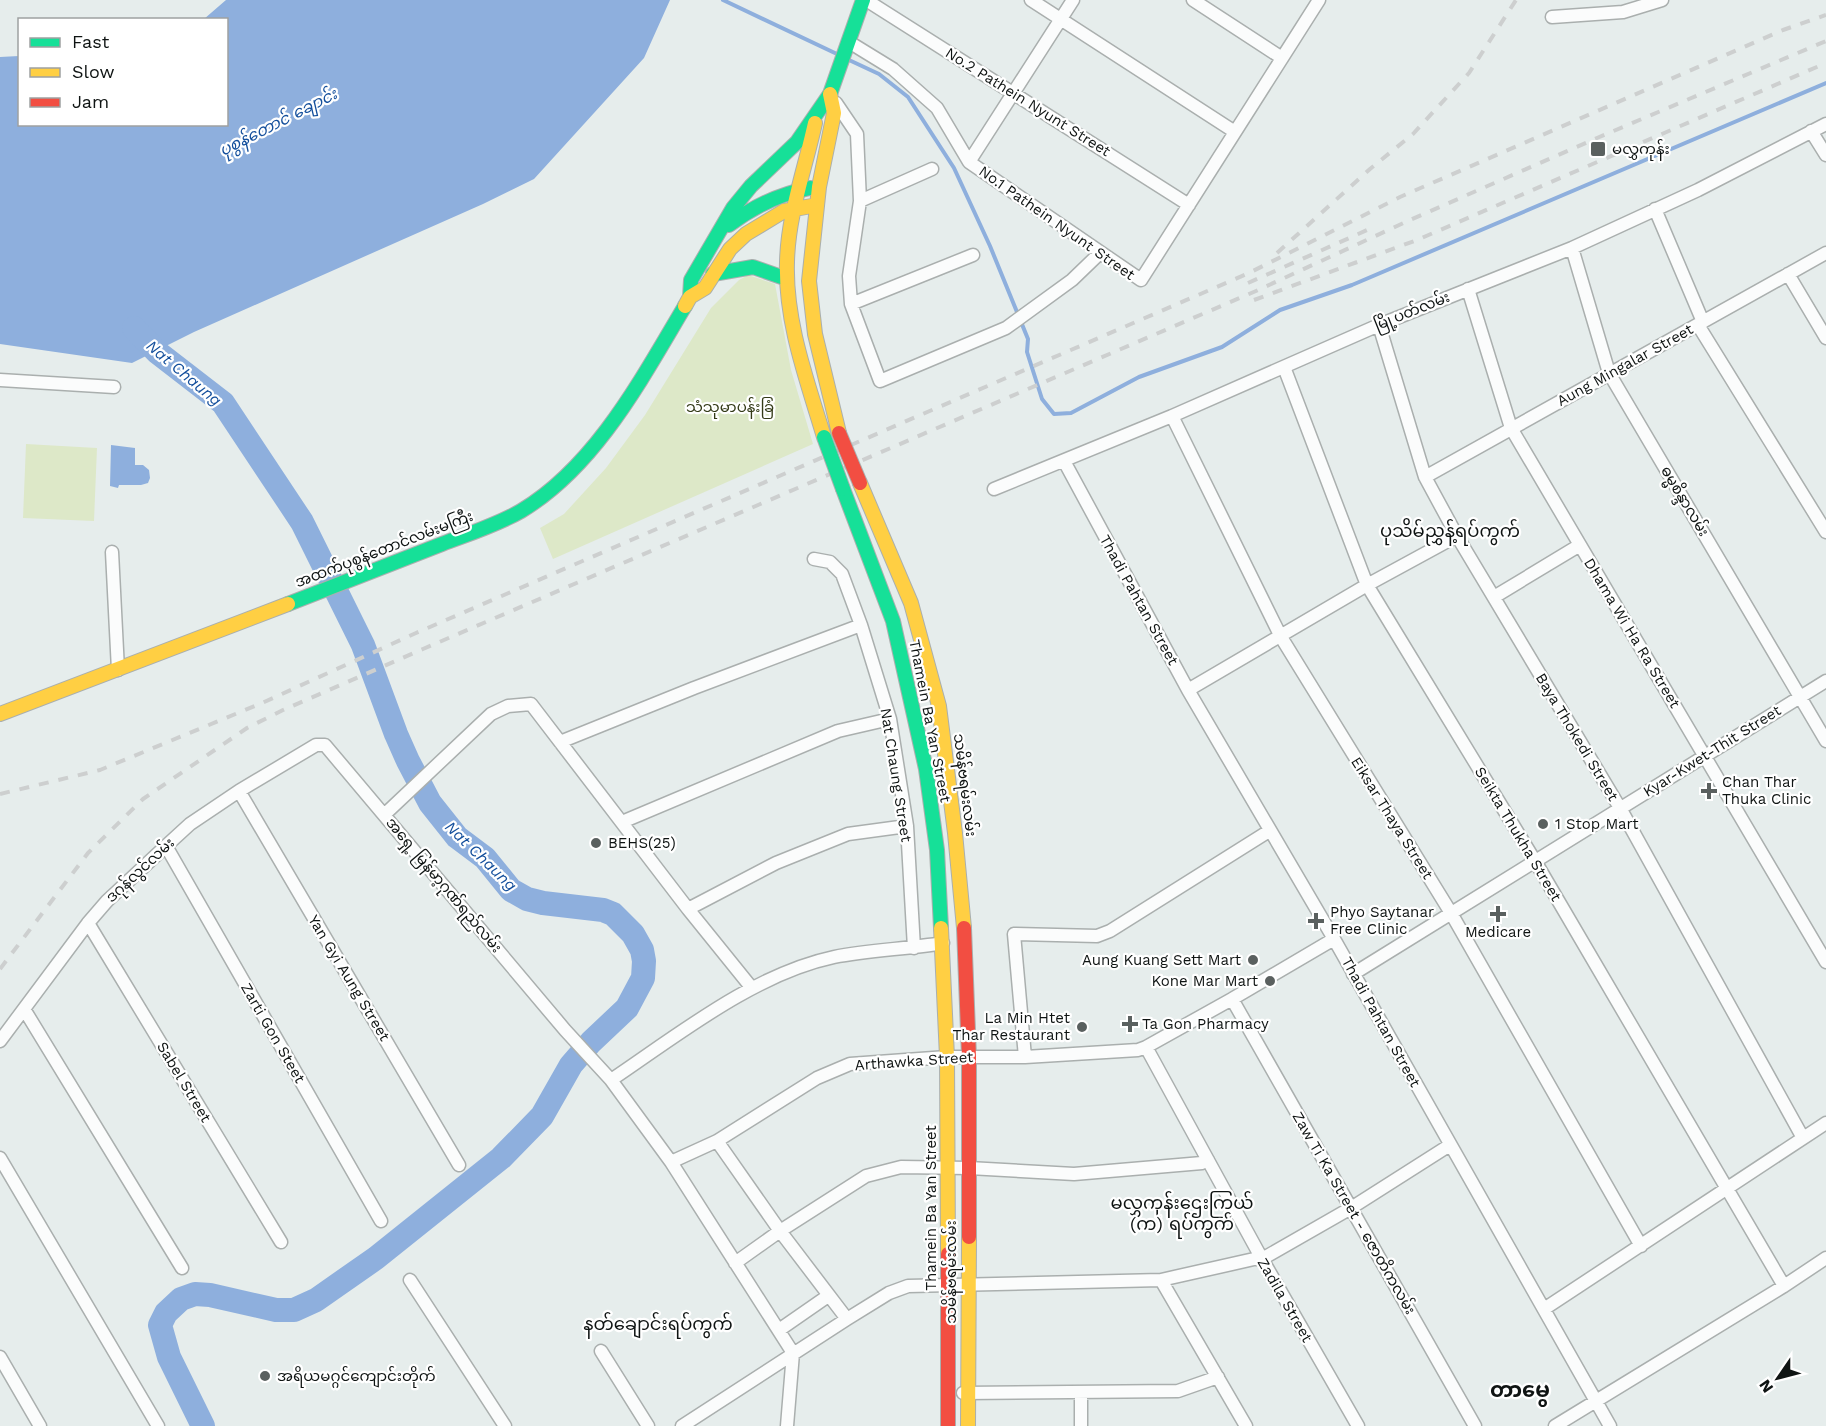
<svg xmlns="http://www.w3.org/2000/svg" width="1826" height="1426" font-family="'Work Sans','Noto Sans Myanmar',sans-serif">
	<rect width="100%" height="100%" fill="#e6edec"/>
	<!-- green -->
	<path fill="#dde8c8" d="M748,275L775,284L791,370L813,444L553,559L540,528L564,514L606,468L645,415L711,308L739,280Z
		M26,444L97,448L94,521L23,518Z"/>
	<!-- water -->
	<path fill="#8eafdd" d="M226,0H670L644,58L534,179L483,204L194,332L132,363L0,344V57L19,56L20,124H226V20L204,19Z
		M111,445L135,448V465H143L149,470L150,478L148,483L141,485H119L118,488L110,486Z"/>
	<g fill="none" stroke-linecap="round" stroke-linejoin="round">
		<!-- stream -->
		<path stroke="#8eafdd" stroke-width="4" d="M723,0L837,54
			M849,60L879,74L908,97L954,168L990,246L1028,339L1027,352L1042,399L1054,414L1071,413L1139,377L1222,347L1280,310L1352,285L1826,83"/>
		<!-- river -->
		<path stroke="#8eafdd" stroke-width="24" d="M134,328L157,352L223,403L302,522L363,645L396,734L408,761L430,803L457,837L485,858L511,890L527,899L543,903L603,910L613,914L633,934L642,950L644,961L643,978L627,1008L591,1042L571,1065L542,1116L501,1158L376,1258L316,1300L294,1310H276L210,1295L195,1294L181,1299L166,1313L160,1325L169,1357L203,1426"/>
		<defs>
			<path id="street" d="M866,0L1189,205
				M1031,0L1235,132
				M1193,0L1282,58
				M1552,17L1623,12L1662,0
				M849,42L893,69L937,108L969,162L1141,280L1319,0
				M836,103L857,134L860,201L849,276L851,304L880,381L1006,328L1072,280L1100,253
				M1811,131L1826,155
				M969,162L1073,0
				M860,201L932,169
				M1655,209L1703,322
				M1572,248L1609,373L1826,741
				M1788,274L1826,338
				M1468,289L1511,428L1826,962
				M851,304L973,255
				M1379,325L1425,477L1457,536L1620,808L1803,1138
				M1698,325L1826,532
				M1284,367L1367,585L1535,861L1784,1286
				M0,380L114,387
				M1172,416L1281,637L1451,913L1641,1246
				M1064,461L1188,690L1334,939L1610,1426
				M1425,477L1826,253
				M994,489L1172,416L1379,325L1572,248L1698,190L1826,124
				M112,552L118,670
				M814,559L830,562L842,574L861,625L890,719L907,826L914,948
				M1494,597L1580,545
				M1188,690L1367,585L1457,536
				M560,742L694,688L861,625
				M239,791L459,1165
				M384,815L491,714L508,706L531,704L688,909L751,987
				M622,822L838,731L890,719
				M166,846L381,1221
				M688,909L776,863L848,834L907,826
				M88,923L281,1242
				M1353,974L1826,681
				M1232,999L1475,1426
				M24,1009L182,1268
				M0,1041L88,923L107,901L166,846L190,824L239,791L316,745H325L565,1030L611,1080L671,1162L793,1353
				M1146,1047L1262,1259L1358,1426
				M1025,1057L1014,934L1097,936L1110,931L1269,831
				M611,1080C678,1035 754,974 834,957C869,950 907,949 943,943
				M717,1141L780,1231L847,1319
				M0,1158L158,1426
				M671,1162L717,1141L817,1078L850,1064L947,1057H1025L1138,1050L1146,1047L1232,999L1334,939
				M1262,1259L1351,1208L1450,1145
				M735,1263L780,1231L866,1176L901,1167L969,1168L1074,1174L1202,1163L1208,1160
				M410,1280L505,1426
				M1161,1280L1246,1426
				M1544,1309L1826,1123
				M779,1330L828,1296
				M601,1351L648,1426
				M0,1357L40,1426
				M963,1393L1178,1391L1218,1377
				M1081,1393V1426
				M682,1426L847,1319L889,1293L908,1286L1161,1280L1254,1259H1262
				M787,1426L793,1353
				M1555,1426L1784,1286L1826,1258"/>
			<path id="fast" d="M729,225C754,206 779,194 810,188
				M713,274L753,267L787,279
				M690,297L691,280L733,208L751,186L797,142L830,94L863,0
				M843,489L893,621L926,769L937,850L941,928
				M288,604C340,584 391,564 442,544C468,534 497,525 521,511C596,466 642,378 685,306"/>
			<path id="slow" d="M830,94L834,113L819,187L809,281L815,334L839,433
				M815,123C805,169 788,215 787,262C785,322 807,380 824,437
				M685,306L690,297L705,288L730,249L746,234L784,211L817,205
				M860,483L911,603L939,706L955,833L964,928
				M0,714L288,604
				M941,928L947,1057L948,1254
				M968,1426L969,1237"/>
			<path id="jam" d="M964,928L969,1057V1237
				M948,1254V1426"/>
		</defs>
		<!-- street casing -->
		<use href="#street" stroke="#aaafae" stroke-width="15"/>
		<!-- fast casing -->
		<use href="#fast" stroke="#aaafae" stroke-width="16"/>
		<!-- slow casing -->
		<use href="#slow" stroke="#aaafae" stroke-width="16"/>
		<!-- jam casing -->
		<use href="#jam" stroke="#aaafae" stroke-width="16"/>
		<!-- street -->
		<use href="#street" stroke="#fbfcfc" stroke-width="12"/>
		<!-- fast -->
		<use href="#fast" stroke="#16e098" stroke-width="14"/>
		<!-- slow -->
		<use href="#slow" stroke="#ffcf43" stroke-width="14"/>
		<!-- jam -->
		<use href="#jam" stroke="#f24e42" stroke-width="14"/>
		<!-- rail -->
		<path stroke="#cdcfcf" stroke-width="4" stroke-dasharray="10 10" stroke-linecap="butt" d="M1277,253L1370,169L1413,134L1469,73L1516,0
			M1248,283L1374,227
			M1254,300L1417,240L1826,63
			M0,794L100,770L262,703L416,633L1249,273L1400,197L1783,30L1826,15
			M0,969L88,853L143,799L247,728L283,710L423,649L1256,291L1410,220L1597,138L1826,41"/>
		<defs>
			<path id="fast-bridge" d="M824,437L843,489"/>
			<path id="jam-bridge" d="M839,433L860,483"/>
		</defs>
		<!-- fast-bridge casing -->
		<use href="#fast-bridge" stroke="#aaafae" stroke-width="16" stroke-linecap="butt"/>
		<!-- jam-bridge casing -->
		<use href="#jam-bridge" stroke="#aaafae" stroke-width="16" stroke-linecap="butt"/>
		<!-- fast-bridge -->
		<use href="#fast-bridge" stroke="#16e098" stroke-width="14"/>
		<!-- jam-bridge -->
		<use href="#jam-bridge" stroke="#f24e42" stroke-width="14"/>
	</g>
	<!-- markers -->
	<g fill="#5a605f" stroke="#fff" stroke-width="2">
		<rect x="1590" y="141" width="16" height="16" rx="3"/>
		<path d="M1706 782h6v6h6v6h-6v6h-6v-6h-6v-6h6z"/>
		<circle cx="1543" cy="824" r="6"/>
		<circle cx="596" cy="843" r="6"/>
		<path d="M1495 905h6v6h6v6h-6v6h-6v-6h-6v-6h6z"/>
		<path d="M1313 912h6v6h6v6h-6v6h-6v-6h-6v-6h6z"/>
		<circle cx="1253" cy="960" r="6"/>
		<circle cx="1270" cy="981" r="6"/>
		<path d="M1127 1015h6v6h6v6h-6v6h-6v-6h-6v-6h6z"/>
		<circle cx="1082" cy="1027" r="6"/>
		<circle cx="265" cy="1376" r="6"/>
	</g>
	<g text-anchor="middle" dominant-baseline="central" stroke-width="4.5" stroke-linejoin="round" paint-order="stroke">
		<!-- street labels -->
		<g font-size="15" fill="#0f1413" stroke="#fff">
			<text transform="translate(1028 102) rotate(32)">No.2 Pathein Nyunt Street</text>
			<text transform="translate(1057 223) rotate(35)">No.1 Pathein Nyunt Street</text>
			<text transform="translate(1412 311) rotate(-22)">မြို့ပတ်လမ်း</text>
			<text transform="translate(1625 365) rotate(-29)">Aung Mingalar Street</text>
			<text transform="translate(1685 501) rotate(59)">ဓမ္မစိန္ဒာလမ်း</text>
			<text transform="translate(384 549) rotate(-21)">အထက်ပုစွန်တောင်လမ်းမကြီး</text>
			<text transform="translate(1139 600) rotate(61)">Thadi Pahtan Street</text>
			<text transform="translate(1632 633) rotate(59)">Dhama Wi Ha Ra Street</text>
			<text transform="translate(930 721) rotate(79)">Thamein Ba Yan Street</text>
			<text transform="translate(1577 737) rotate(59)">Baya Thokedi Street</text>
			<text transform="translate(1712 751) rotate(-32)">Kyar-Kwet-Thit Street</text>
			<text transform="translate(896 775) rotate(81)">Nat Chaung Street</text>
			<text transform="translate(965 785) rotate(83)">သမိန်ဗရမ်းလမ်း</text>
			<text transform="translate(1392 818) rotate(58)">Eiksar Thaya Street</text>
			<text transform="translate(1518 834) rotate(59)">Seikta Thukha Street</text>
			<text transform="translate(140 870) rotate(-43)">ဒဂုန်လွင်လမ်း</text>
			<text transform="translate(444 885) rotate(50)">အရှေ့ မြန်မာ့ဂုဏ်ရည်လမ်း</text>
			<text transform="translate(349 978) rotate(59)">Yan Gyi Aung Street</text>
			<text transform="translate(1381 1022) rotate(61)">Thadi Pahtan Street</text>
			<text transform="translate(273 1033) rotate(60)">Zarti Gon Steet</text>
			<text transform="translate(914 1061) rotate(-4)">Arthawka Street</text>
			<text transform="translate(184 1082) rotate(59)">Sabel Street</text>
			<text transform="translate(931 1208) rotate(-90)">Thamein Ba Yan Street</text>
			<text transform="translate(1354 1213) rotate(60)">Zaw Ti Ka Street - ဇောတိကလမ်း</text>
			<text transform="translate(951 1272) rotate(-90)">သမိန်ဗရမ်းလမ်း</text>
			<text transform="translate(1285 1300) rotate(60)">Zadila Street</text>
		</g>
		<!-- poi labels -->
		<g font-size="15" fill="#0f1413" stroke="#fff" text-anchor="start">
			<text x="1612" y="149">မလွှကုန်း</text>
			<text x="1722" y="782">Chan Thar<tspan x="1722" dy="17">Thuka Clinic</tspan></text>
			<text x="1555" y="824">1 Stop Mart</text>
			<text x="608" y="843">BEHS(25)</text>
			<text x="1330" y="912">Phyo Saytanar<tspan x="1330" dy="17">Free Clinic</tspan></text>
			<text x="1498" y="932" text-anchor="middle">Medicare</text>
			<text x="1241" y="960" text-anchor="end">Aung Kuang Sett Mart</text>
			<text x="1258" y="981" text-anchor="end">Kone Mar Mart</text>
			<text x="1070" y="1018" text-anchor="end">La Min Htet<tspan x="1070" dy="17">Thar Restaurant</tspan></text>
			<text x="1142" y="1024">Ta Gon Pharmacy</text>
			<text x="277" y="1376">အရိယမဂ္ဂင်ကျောင်းတိုက်</text>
		</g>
		<!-- park labels -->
		<g font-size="15" fill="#343b18" stroke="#fff">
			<text x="730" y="407">သံသုမာပန်းခြံ</text>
		</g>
		<!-- water labels -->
		<g font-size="16" font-style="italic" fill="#144f9c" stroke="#fff">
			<text transform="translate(278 122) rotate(-27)">ပုစွန်တောင် ချောင်း</text>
			<text transform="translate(184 373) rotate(40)">Nat Chaung</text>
			<text transform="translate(481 856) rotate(44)">Nat Chaung</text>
		</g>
		<!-- quarter labels -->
		<g font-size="18" fill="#0f1413" stroke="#fff">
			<text x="1450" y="530">ပုသိမ်ညွှန့်ရပ်ကွက်</text>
			<text x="1182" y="1202">မလွှကုန်းဌေးကြွယ်<tspan x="1182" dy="21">(က) ရပ်ကွက်</tspan></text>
			<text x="658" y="1323">နတ်ချောင်းရပ်ကွက်</text>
		</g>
		<!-- district labels -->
		<g font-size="21" font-weight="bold" fill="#0f1413" stroke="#fff">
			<text x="1520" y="1389">တာမွေ</text>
		</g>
	</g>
	<!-- legend -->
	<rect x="18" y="18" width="210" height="108" fill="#ffffff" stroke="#9fa1a1" stroke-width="1.5"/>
	<rect x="30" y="38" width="30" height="9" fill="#16e098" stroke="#9fa1a1" stroke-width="1.5"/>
	<text x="72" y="48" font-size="18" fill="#0f1413">Fast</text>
	<rect x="30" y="68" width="30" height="9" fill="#ffcf43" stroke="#9fa1a1" stroke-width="1.5"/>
	<text x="72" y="78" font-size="18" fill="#0f1413">Slow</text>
	<rect x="30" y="98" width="30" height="9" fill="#f24e42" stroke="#9fa1a1" stroke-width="1.5"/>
	<text x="72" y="108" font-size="18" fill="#0f1413">Jam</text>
	<!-- north arrow -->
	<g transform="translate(1778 1378) rotate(235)" stroke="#ffffff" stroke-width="4.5" paint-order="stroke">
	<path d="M0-4.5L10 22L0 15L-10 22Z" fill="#0f1413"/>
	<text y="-9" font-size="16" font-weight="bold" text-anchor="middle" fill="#0f1413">N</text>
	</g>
</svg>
